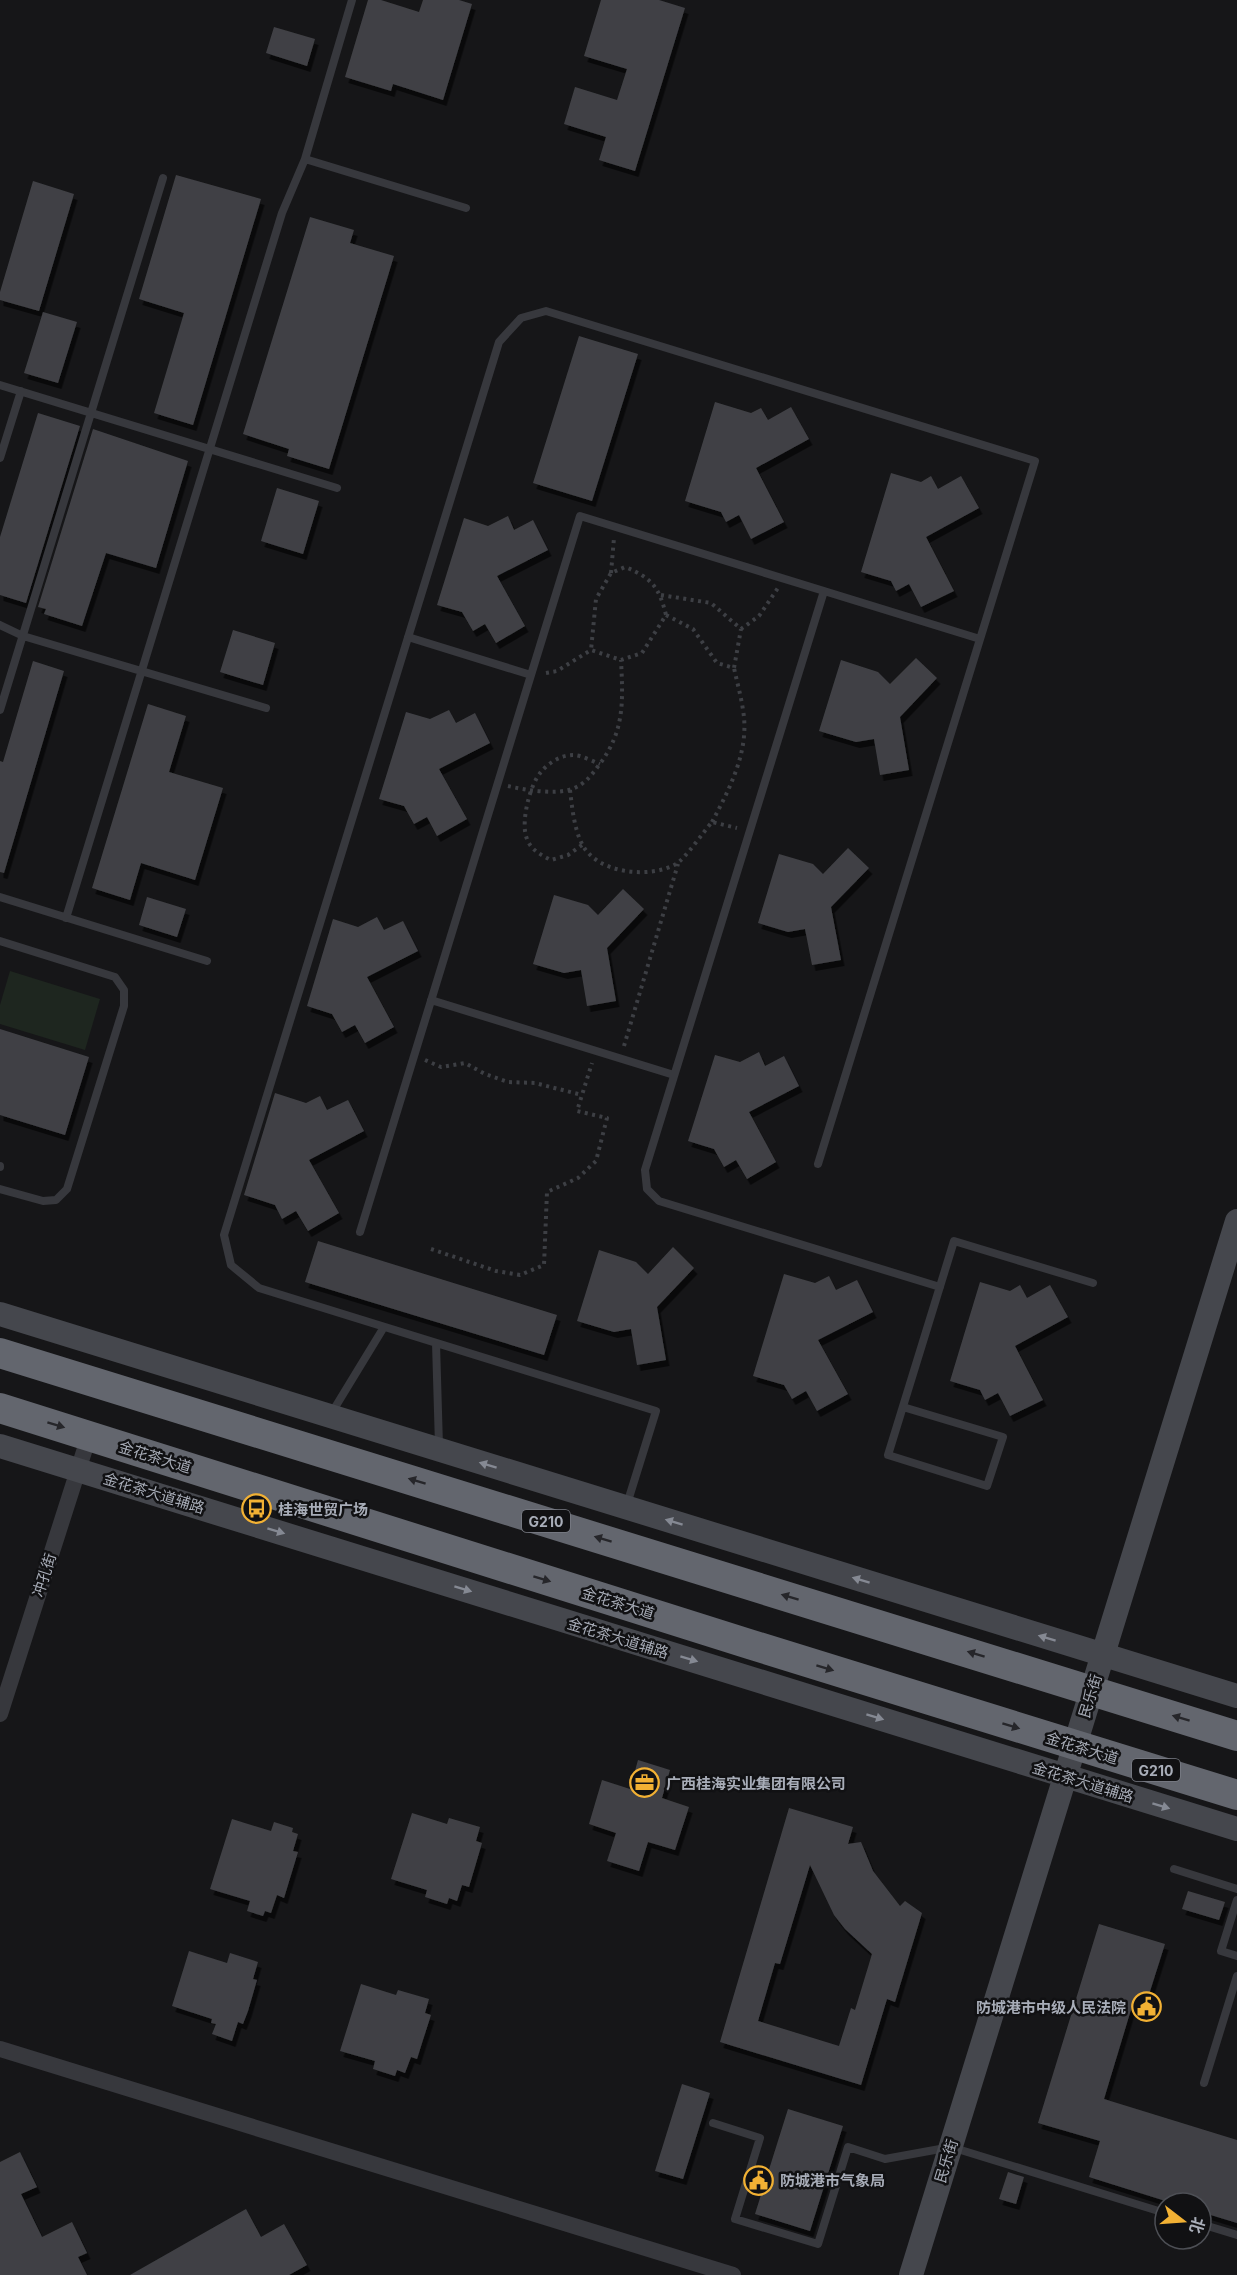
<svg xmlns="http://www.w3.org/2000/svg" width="1237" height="2275" font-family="Inter,'Noto Sans SC',sans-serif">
	<defs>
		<filter id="shadow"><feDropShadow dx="3.5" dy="6" stdDeviation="0" flood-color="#0009"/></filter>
	</defs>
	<rect width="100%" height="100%" fill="#161618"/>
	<!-- green -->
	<path fill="#1e261f" d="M10,971L100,999L85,1050L0,1024V1005Z"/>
	<!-- building -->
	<path fill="#404145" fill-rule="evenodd" filter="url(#shadow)" d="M368,0H381L419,12L423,0H459L472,4L443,100L393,84L391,91L345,77Z
		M601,0H659L685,8L635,171L599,160L606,137L564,124L575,87L617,100L627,69L584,56Z
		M274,27L315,39L307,66L266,53Z
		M176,175L261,199L193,425L154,413L184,313L139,299Z
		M33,181L74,194L39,311L0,300V292Z
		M310,217L354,230L350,243L394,256L329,469L287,456L289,449L243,434Z
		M43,312L77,322L58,383L24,373Z
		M579,336L638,354L592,501L533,483Z
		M715,402L751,413L761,408L768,420L791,407L809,439L756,468L784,522L751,539L739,515L726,522L721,512L685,501Z
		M38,413L80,426L26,603L0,595V537Z
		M93,429L188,461L156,568L106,553L82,626L44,614L46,609L38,607Z
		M891,473L921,482L931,476L938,489L961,476L979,508L926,537L954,591L921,607L909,584L896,591L891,581L861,572Z
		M277,488L319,501L303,554L261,541Z
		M508,516L514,530L533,520L548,550L497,576L525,626L496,643L485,624L473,631L462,612L437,605L464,518L488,526Z
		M233,630L275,643L263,685L220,672Z
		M916,658L937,678L900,717L909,770L880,775L874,739L856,742L819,731L841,660L878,672L890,684Z
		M33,661L64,671L4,873L0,872V761L3,762Z
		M148,704L186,716L169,772L223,788L195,880L141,863L130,900L92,888Z
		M449,710L456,723L475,713L490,743L439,769L467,819L437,836L427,817L414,824L404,806L379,799L406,712L430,719Z
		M848,848L869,868L831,907L841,960L812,965L805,929L788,932L758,923L779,854L813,864L823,874Z
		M623,889L644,909L607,948L616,1001L587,1006L581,970L564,973L533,964L554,895L588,905L598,915Z
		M147,897L186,909L177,937L139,925Z
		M377,917L384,930L403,921L418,951L367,977L394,1027L365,1043L355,1025L342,1032L332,1014L307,1006L333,919L358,927Z
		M0,1029L89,1057L65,1135L0,1115Z
		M759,1052L765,1066L784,1056L799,1086L749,1112L776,1162L747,1179L736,1160L724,1167L714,1149L688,1141L715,1055L740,1062Z
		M275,1093L306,1103L320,1096L327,1110L348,1100L364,1131L309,1160L339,1213L308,1231L296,1211L282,1219L275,1205L244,1195Z
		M318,1241L557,1315L544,1355L305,1282Z
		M673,1247L694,1268L657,1307L666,1360L637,1365L631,1329L614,1332L577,1321L599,1250L636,1262L648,1274Z
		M784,1274L815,1283L829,1276L836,1290L857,1280L873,1312L818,1340L848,1394L817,1411L806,1391L792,1399L784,1385L753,1376Z
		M980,1282L1010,1291L1020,1285L1027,1298L1050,1285L1068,1317L1015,1346L1043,1400L1010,1416L998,1393L985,1400L980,1390L950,1381Z
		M638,1760L670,1770L662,1798L689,1807L675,1850L648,1842L639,1871L607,1861L616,1833L589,1824L602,1780L630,1789Z
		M789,1808L853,1827L848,1844L861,1842L873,1871L900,1906L905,1901L922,1913L895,2002L887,1999L861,2085L720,2042ZM810,1865L834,1915L845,1929L872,1954L855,2010L851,2008L839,2046L758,2021L775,1963L780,1964Z
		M412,1813L447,1824L449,1818L480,1827L476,1841L482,1843L469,1887L462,1885L457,1901L449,1898L447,1904L425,1897L427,1890L391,1879Z
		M232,1819L271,1831L274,1822L293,1828L292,1832L298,1834L293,1851L298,1852L284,1898L277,1895L271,1913L265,1911L263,1916L247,1911L250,1901L210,1889Z
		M1188,1891L1225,1902L1219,1920L1182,1909Z
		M1099,1924L1165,1944L1145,2007L1133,2003L1104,2099L1237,2140V2223L1201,2212V2203H1172L1089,2177L1100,2141L1038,2123Z
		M189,1951L227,1963L230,1953L258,1962L253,1979L257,1980L248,2011L243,2024L238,2022L232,2041L212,2034L216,2024L211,2023L212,2019L172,2006Z
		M361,1984L396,1995L398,1990L429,1999L425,2013L431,2015L422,2043L417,2059L411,2057L405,2073L397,2070L395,2076L373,2069L375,2061L340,2051Z
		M682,2084L710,2093L683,2179L655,2171Z
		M788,2109L843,2126L810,2231L755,2214Z
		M20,2152L37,2187L21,2194L42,2237L72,2222L87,2253L78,2257L87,2275H0V2162Z
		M1008,2172L1024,2177L1016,2204L999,2199Z
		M246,2209L261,2237L284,2224L307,2265L289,2275H130Z"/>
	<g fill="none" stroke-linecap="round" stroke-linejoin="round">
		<!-- path -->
		<path stroke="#3d3f44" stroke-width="4" stroke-dasharray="3 4.5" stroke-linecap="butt" d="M611,573L614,538
			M661,595L711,603L741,629L759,616L778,588
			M666,615L693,629L717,663L734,668L741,629
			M546,673L557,671L591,650L621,660L642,653L666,615C659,587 652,578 625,567L611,573L596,599L591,650
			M508,786C525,790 555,795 572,789C585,784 591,776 599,765C625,731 623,701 621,660
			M570,790C572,807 574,828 582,844C597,874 650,879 676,864C685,859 704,831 712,822L737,828
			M712,822C730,788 750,750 743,710C741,696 737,682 734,668
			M582,845L568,855L551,860C541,855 531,850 527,839C520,823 530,784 541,772C548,763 561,755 573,755C581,755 592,761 600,764
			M624,1046L678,864
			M425,1060L441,1067L465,1063L485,1074L508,1082L535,1083L582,1095
			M431,1249L496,1271L520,1275L544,1265L547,1192L578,1178L596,1161L607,1118L577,1111L592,1063"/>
		<!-- lane -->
		<path stroke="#37383d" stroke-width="8" d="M352,0L305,159L466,208
			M0,385L337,488
			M0,458L21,391
			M0,625L23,636L266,708
			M408,637L531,675L580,516L824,591
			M0,710L163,178
			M0,897L207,961
			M66,918L282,213L305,159
			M0,941L115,977L124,990V1006L67,1189L56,1200L43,1201L0,1189
			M431,1000L674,1075
			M0,1166V1167
			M360,1232L531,675
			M940,1287L659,1201L647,1189L645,1170L824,591L980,639
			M436,1343L439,1446
			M903,1407L1003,1437L987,1486L888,1455L954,1241L1093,1283
			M331,1414L384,1327
			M627,1504L656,1411L259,1288L231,1265L224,1235L499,342L521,318L546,311L1035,461L818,1164
			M1174,1869L1237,1889
			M1237,1900L1221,1951L1237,1956
			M1204,2083L1237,1976
			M713,2123L760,2138L735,2219L818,2244L848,2147L885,2159L951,2147L1165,2213
			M1201,2224L1237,2235"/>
		<!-- street -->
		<path stroke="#37383d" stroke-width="16" d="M0,1714L89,1436
			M0,2049L733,2275"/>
		<!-- secondary -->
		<path stroke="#45474d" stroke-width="24" d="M0,1314L1237,1696
			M0,1446L1237,1829
			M911,2275L1237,1221"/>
		<!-- highway -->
		<path stroke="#63666e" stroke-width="30" d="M0,1353L1237,1736
			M0,1408L749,1644L1237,1795"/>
	</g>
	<!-- one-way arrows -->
	<defs><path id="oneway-solid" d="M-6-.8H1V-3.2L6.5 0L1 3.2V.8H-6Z" transform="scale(1.5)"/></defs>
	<g fill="#26262a">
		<use href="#oneway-solid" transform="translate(56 1425) rotate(17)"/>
		<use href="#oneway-solid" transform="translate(417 1481) rotate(-163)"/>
		<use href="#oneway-solid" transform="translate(603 1539) rotate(-163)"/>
		<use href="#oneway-solid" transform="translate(542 1579) rotate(17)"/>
		<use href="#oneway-solid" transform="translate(790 1597) rotate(-163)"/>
		<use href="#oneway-solid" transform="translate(976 1654) rotate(-163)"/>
		<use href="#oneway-solid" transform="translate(825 1668) rotate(17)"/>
		<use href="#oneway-solid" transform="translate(1181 1718) rotate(-163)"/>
		<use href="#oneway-solid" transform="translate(1011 1726) rotate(17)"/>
	</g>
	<g fill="#858993">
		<use href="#oneway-solid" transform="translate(488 1465) rotate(-163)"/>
		<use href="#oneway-solid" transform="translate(674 1522) rotate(-163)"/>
		<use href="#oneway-solid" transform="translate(276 1531) rotate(17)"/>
		<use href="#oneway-solid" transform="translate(861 1580) rotate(-163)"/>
		<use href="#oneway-solid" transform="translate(463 1589) rotate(17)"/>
		<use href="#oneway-solid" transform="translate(1047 1638) rotate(-163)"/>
		<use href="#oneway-solid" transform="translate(689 1659) rotate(17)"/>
		<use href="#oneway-solid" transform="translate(875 1717) rotate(17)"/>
		<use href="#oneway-solid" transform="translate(1161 1806) rotate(17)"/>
	</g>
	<!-- icons -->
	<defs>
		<symbol id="bus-ring" viewBox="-11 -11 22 22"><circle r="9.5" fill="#111113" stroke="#f2b134" stroke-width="1.5"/><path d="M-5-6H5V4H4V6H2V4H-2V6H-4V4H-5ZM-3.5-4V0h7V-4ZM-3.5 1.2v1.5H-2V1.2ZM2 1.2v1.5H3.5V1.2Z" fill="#f2b134"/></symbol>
		<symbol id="office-ring" viewBox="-11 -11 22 22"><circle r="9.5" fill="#111113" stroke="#f2b134" stroke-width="1.5"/><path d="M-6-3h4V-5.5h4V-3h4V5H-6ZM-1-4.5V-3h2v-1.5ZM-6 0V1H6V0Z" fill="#f2b134"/></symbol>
		<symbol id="civic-ring" viewBox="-11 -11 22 22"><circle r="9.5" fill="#111113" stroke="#f2b134" stroke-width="1.5"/><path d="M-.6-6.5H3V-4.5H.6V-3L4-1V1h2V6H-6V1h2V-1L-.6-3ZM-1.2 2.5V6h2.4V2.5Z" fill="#f2b134"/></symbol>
	</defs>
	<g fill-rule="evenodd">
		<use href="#bus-ring" x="240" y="1492" width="33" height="33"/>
		<use href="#office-ring" x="628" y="1766" width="33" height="33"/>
		<use href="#civic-ring" x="1130" y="1990" width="33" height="33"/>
		<use href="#civic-ring" x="742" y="2164" width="33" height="33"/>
	</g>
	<g text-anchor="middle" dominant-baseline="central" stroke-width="5" stroke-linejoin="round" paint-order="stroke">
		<!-- shield labels -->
		<g fill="#111113" stroke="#7b7e86" stroke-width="1.5">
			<rect x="522" y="1510" width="48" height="22" rx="4.5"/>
			<rect x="1132" y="1759" width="48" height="22" rx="4.5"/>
		</g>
		<g font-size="14" font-weight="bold" fill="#a8adb8">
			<text x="546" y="1521">G210</text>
			<text x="1156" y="1770">G210</text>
		</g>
		<!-- street labels -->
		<g font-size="15" fill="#a8adb8" stroke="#111113">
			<text transform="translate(155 1457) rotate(17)">金花茶大道</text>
			<text transform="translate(154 1493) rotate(17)">金花茶大道辅路</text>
			<text transform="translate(44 1575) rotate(-72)">冲孔街</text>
			<text transform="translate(618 1603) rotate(17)">金花茶大道</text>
			<text transform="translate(618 1638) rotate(17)">金花茶大道辅路</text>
			<text transform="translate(1090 1696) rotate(-73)">民乐街</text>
			<text transform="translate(1082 1748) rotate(17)">金花茶大道</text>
			<text transform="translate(1083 1782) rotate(17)">金花茶大道辅路</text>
			<text transform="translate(946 2161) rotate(-73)">民乐街</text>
		</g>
		<!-- poi labels -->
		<g font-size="15" font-weight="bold" fill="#a8adb8" stroke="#111113" text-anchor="start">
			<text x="278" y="1509">桂海世贸广场</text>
			<text x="666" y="1783">广西桂海实业集团有限公司</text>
			<text x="1126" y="2007" text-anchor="end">防城港市中级人民法院</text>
			<text x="780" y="2180">防城港市气象局</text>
		</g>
	</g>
	<!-- north arrow -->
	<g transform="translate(1183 2221) rotate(107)"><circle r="28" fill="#111113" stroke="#4d4f55" stroke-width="1.5"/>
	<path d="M0-4.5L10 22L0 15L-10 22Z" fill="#f2b134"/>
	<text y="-9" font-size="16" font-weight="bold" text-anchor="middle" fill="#a8adb8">北</text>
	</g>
</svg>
